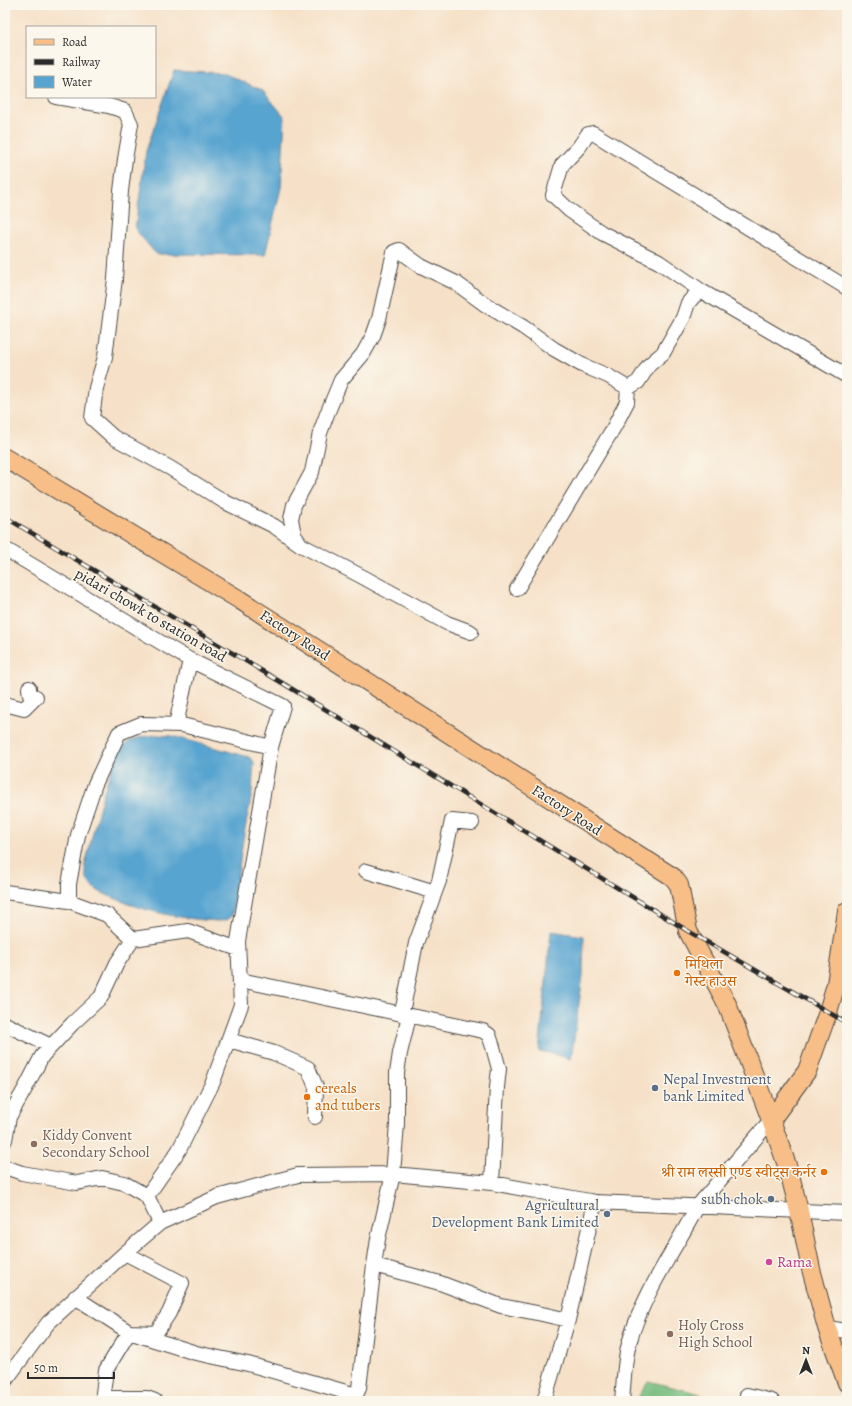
<svg xmlns="http://www.w3.org/2000/svg" width="852" height="1406" font-family="Alegreya,'Noto Serif Devanagari',serif">
	<rect width="100%" height="100%" fill="#fbf7ec"/>
	<filter id="ink" filterUnits="userSpaceOnUse"><feTurbulence type="fractalNoise" baseFrequency=".025" numOctaves="2"/><feDisplacementMap in="SourceGraphic" scale="8" xChannelSelector="R" yChannelSelector="G"/><feConvolveMatrix kernelMatrix="1 2 1 2 8 2 1 2 1" color-interpolation-filters="sRGB"/></filter>
	<filter id="wash" filterUnits="userSpaceOnUse"><feTurbulence type="fractalNoise" baseFrequency=".012" numOctaves="4" result="noise"/><feDisplacementMap in="SourceGraphic" scale="16" xChannelSelector="R" yChannelSelector="G"/><feGaussianBlur stdDeviation="0.9" result="paint"/><feColorMatrix in="noise" values="0 0 0 0 0 0 0 0 0 0 0 0 0 0 0 0 0 1.4 0 .05"/><feComposite in="paint" operator="in"/></filter>
	<g filter="url(#wash)">
		<rect width="100%" height="100%" fill="#f6e1c8"/>
		<!-- forest -->
		<path fill="#78bd80" stroke="#527456" d="M648,1381L701,1394L704,1401H636Z"/>
		<!-- water -->
		<path fill="#58a4d0" stroke="#42687e" d="M174,70L223,73L262,90L285,117L281,188L265,255L156,254L135,229L146,151Z
			M158,735L172,736L249,757L254,762L252,793L243,840L232,916C225,924 213,920 203,920C172,917 141,910 112,897C105,894 98,892 93,887C86,881 85,874 85,865C92,839 108,759 126,744C134,737 147,736 158,735Z
			M551,931L584,936L583,976L571,1059L550,1053L539,1052Z"/>
	</g>
	<g filter="url(#ink)">
		<g fill="none" stroke-linecap="round" stroke-linejoin="round">
			<defs>
				<path id="minor" d="M56,97L109,106L125,111L131,124L125,159L121,191L115,279L105,357L96,388L92,418L113,437L170,468L225,502L274,526L301,545L361,576L447,623L471,632
					M703,292L659,262L602,233L569,210L553,195L562,165L579,147L588,134L593,133L847,288
					M628,388L638,382L649,365L663,353L683,318L688,303L695,295L703,292L847,376
					M301,545L294,535L291,519L294,505L312,472L320,433L327,414L341,380L363,354L373,336L379,319L394,252L399,250L421,266L456,283L486,305L523,327L554,349L582,365L608,376L628,388L627,402L614,427L517,589
					M5,549L190,660L283,706L271,747L238,941L241,1005L213,1082L179,1150L147,1196
					M5,704L24,709L36,697L30,695L29,688
					M176,725L190,660
					M366,871L435,892
					M5,892L69,901L107,915L133,939L117,963L101,997L73,1023L42,1056L26,1087L9,1117L5,1140
					M69,901V884L78,835L95,784L119,733L141,724L182,725L271,747
					M133,939L188,931L238,949
					M240,980L483,1031L489,1035L493,1047L499,1069L497,1087L492,1183
					M401,1014L404,1003L416,943L439,881L452,821L472,823
					M409,1016L400,1053L397,1073V1124L393,1174L378,1239L374,1265L440,1283L501,1306L542,1314L568,1320L544,1401
					M5,1024L51,1046
					M229,1040L274,1053L308,1068L316,1087L315,1117
					M5,1167L22,1173L77,1183L102,1178L124,1183L147,1196L160,1223
					M125,1253L182,1283L169,1313L156,1333L129,1332L106,1370L103,1393L104,1397L108,1398H147L155,1401
					M75,1297L129,1332L196,1353L248,1364L353,1394L357,1393L359,1388L374,1265
					M568,1320L595,1202
					M827,1328L847,1331
					M5,1381L48,1323L125,1253L160,1223L217,1197L298,1175L393,1174L492,1183L595,1202L847,1213
					M747,1395L772,1401
					M622,1401C624,1381 624,1359 630,1340C644,1292 674,1251 697,1207L771,1120"/>
				<path id="major" d="M5,458L240,600L673,877L679,885L688,931L727,1004L771,1120L789,1171L799,1211L811,1269L827,1328L847,1383
					M771,1120L807,1071L828,1012L836,984L847,911"/>
			</defs>
			<!-- minor casing -->
			<use href="#minor" stroke="#494643" stroke-width="16"/>
			<!-- major casing -->
			<use href="#major" stroke="#494643" stroke-width="20"/>
			<!-- minor -->
			<use href="#minor" stroke="#fff" stroke-width="14"/>
			<!-- major -->
			<use href="#major" stroke="#f7be88" stroke-width="18"/>
			<defs>
				<path id="rail" d="M5,517L284,684L688,931L847,1023"/>
			</defs>
			<!-- rail casing -->
			<use href="#rail" stroke="#2b2b2b" stroke-width="4.5"/>
			<!-- rail -->
			<use href="#rail" stroke="#fbf7ec" stroke-width="3" stroke-dasharray="9" stroke-linecap="butt"/>
		</g>
	</g>
	<!-- markers -->
	<g fill="#e8710a" stroke="#fbf7ec" stroke-width="1.5">
		<circle cx="677" cy="973" r="4"/>
		<circle cx="307" cy="1097" r="4"/>
		<circle cx="824" cy="1172" r="4"/>
	</g>
	<g fill="#5c6f8a" stroke="#fbf7ec" stroke-width="1.5">
		<circle cx="655" cy="1088" r="4"/>
		<circle cx="771" cy="1199" r="4"/>
		<circle cx="607" cy="1214" r="4"/>
	</g>
	<g fill="#8d6e63" stroke="#fbf7ec" stroke-width="1.5">
		<circle cx="34" cy="1144" r="4"/>
		<circle cx="670" cy="1334" r="4"/>
	</g>
	<circle fill="#d1479c" stroke="#fbf7ec" stroke-width="1.5" cx="769" cy="1262" r="4"/>
	<g text-anchor="middle" dominant-baseline="central" stroke-width="3" stroke-linejoin="round" paint-order="stroke">
		<!-- street labels -->
		<g font-size="15" fill="#2b2b2b" stroke="#fbf7ec">
			<text transform="translate(151 615) rotate(30)">pidari chowk to station road</text>
			<text transform="translate(295 635) rotate(33)">Factory Road</text>
			<text transform="translate(567 810) rotate(33)">Factory Road</text>
		</g>
		<!-- food labels -->
		<g font-size="15" fill="#c56008" stroke="#fbf7ec" text-anchor="start">
			<text x="685" y="964">मिथिला<tspan x="685" dy="17">गेस्ट हाउस</tspan></text>
			<text x="315" y="1088">cereals<tspan x="315" dy="17">and tubers</tspan></text>
			<text x="816" y="1172" text-anchor="end">श्री राम लस्सी एण्ड स्वीट्स कर्नर</text>
		</g>
		<!-- service labels -->
		<g font-size="15" fill="#4e5e75" stroke="#fbf7ec" text-anchor="end">
			<text x="663" y="1079" text-anchor="start">Nepal Investment<tspan x="663" dy="17">bank Limited</tspan></text>
			<text x="763" y="1199">subh chok</text>
			<text x="599" y="1205">Agricultural<tspan x="599" dy="17">Development Bank Limited</tspan></text>
		</g>
		<!-- education labels -->
		<g font-size="15" fill="#785e54" stroke="#fbf7ec" text-anchor="start">
			<text x="42" y="1135">Kiddy Convent<tspan x="42" dy="17">Secondary School</tspan></text>
			<text x="678" y="1325">Holy Cross<tspan x="678" dy="17">High School</tspan></text>
		</g>
		<!-- hotel labels -->
		<g font-size="15" fill="#b23c85" stroke="#fbf7ec" text-anchor="start">
			<text x="777" y="1262">Rama</text>
		</g>
	</g>
	<!-- margin -->
	<rect width="852" height="1406" fill="none" stroke="#fbf7ec" stroke-width="20"/>
	<!-- legend -->
	<rect x="26" y="26" width="130" height="72" fill="#fbf7ec" stroke="#a8a59f"/>
	<rect x="34" y="39" width="20" height="6" fill="#f7be88" stroke="#a8a59f"/>
	<text x="62" y="46" font-size="12" fill="#2b2b2b">Road</text>
	<rect x="34" y="59" width="20" height="6" fill="#2b2b2b" stroke="#a8a59f"/>
	<text x="62" y="66" font-size="12" fill="#2b2b2b">Railway</text>
	<rect x="34" y="76" width="20" height="12" fill="#58a4d0" stroke="#a8a59f"/>
	<text x="62" y="86" font-size="12" fill="#2b2b2b">Water</text>
	<!-- north arrow -->
	<g transform="translate(806 1360)" stroke="#fbf7ec" stroke-width="3" paint-order="stroke">
	<path d="M0-3L7 15L0 10L-7 15Z" fill="#2b2b2b"/>
	<text y="-6" font-size="11" font-weight="bold" text-anchor="middle" fill="#2b2b2b">N</text>
	</g>
	<!-- scale -->
	<path d="M28 1372v6h86v-6" fill="none" stroke="#2b2b2b" stroke-width="2"/>
	<text x="34" y="1372" font-size="12" fill="#2b2b2b" stroke="#fbf7ec" stroke-width="3" paint-order="stroke">50 m</text>
</svg>
